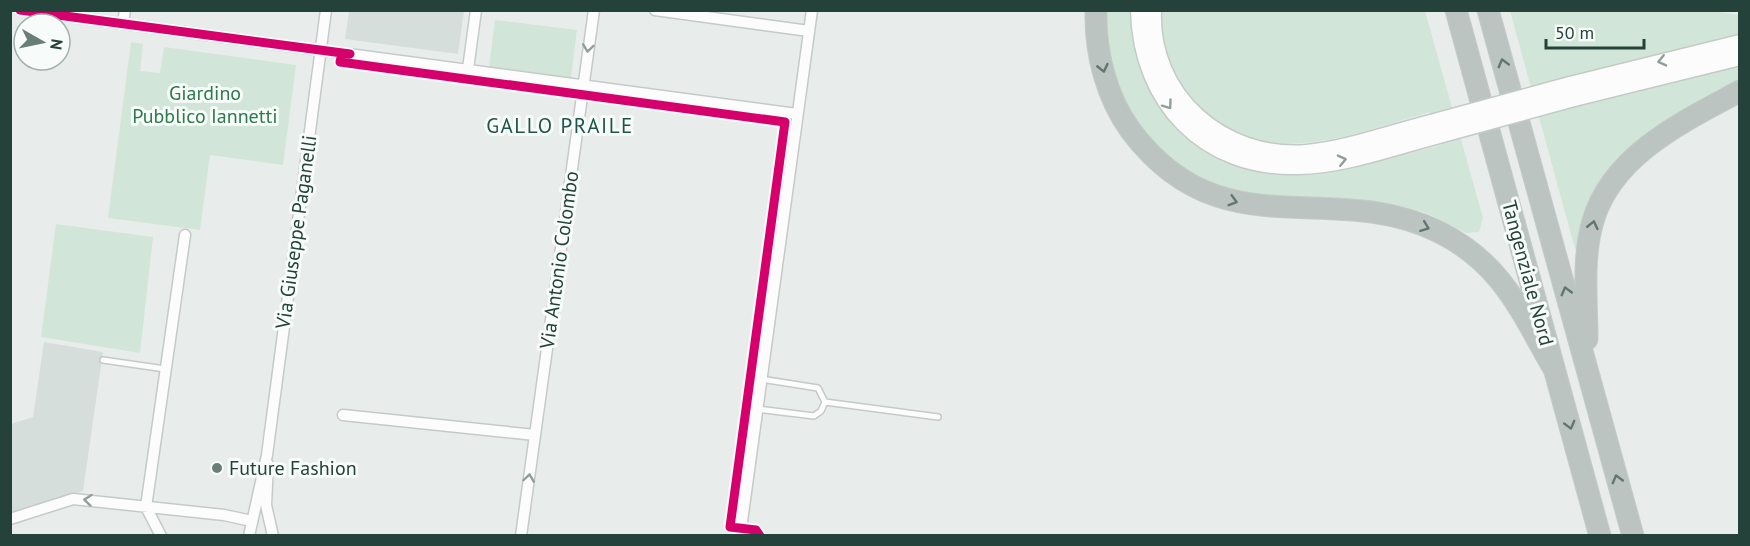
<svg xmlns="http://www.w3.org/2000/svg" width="1750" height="546" font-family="'PT Sans',sans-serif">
	<rect width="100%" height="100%" fill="#e8edeb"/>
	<!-- built -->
	<path fill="#d6dedb" d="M349,11H464L458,54L345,39Z
		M44,342L103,352L83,491L11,513V424L33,417Z"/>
	<!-- green -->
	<path fill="#d1e6d8" d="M1703,10L1739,15V34L1565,77L1574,107L1739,65V80C1692,100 1620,144 1594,190C1584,208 1582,228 1579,248L1575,249L1510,11Z
		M1104,11H1132C1131,42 1140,75 1157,101C1184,146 1236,176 1290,175C1318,175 1347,167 1375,160C1397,155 1420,152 1441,145L1430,112C1352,134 1253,177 1191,99C1170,73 1161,44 1162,11H1425L1483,218L1479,232L1466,233L1429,214L1406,207L1227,192L1174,165L1144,136L1112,82Z
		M495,20L577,30L571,78L489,67Z
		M131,42L143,44L140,71L160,73L164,47L296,65L283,165L210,155L200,230L108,218Z
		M56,224L153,237L140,353L41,337Z"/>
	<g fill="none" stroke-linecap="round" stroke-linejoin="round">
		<defs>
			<path id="lane" d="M103,360L165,369
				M825,402L938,417
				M757,409L814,416L821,411L825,402L818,388L761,379"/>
			<path id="street" d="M20,10L797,114
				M655,10L809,31
				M123,24L125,10
				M468,69L476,10
				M343,415L535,435
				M268,464L266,505L273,536
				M10,519L73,499L224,515L252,521
				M161,536L146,507L185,235
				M249,536L267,455L326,10
				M521,536L594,10
				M740,536L812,10"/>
			<path id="secondary" d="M1139,10C1141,102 1204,169 1298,166C1344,165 1391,148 1435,136
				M1153,10C1149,96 1223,160 1307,153C1348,149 1391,133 1431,123
				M1570,85L1740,43
				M1574,98L1740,57"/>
			<path id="highway" d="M1096,10C1095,52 1106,97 1131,131C1222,252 1329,178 1439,232C1502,263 1521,312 1554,369
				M1456,10L1600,536
				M1488,10L1633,536
				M1587,339C1587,301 1582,258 1593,221C1612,155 1684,121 1740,91"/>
		</defs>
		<!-- lane casing -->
		<use href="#lane" stroke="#c5cac8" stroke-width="8"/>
		<!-- street casing -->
		<use href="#street" stroke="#c5cac8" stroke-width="13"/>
		<!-- secondary casing -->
		<use href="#secondary" stroke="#c3cbc8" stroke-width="19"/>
		<!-- highway casing -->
		<use href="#highway" stroke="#c3ccc9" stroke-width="23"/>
		<!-- lane -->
		<use href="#lane" stroke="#fcfcfc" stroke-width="5"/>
		<!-- street -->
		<use href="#street" stroke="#fcfcfc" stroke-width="10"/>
		<!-- secondary -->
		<use href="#secondary" stroke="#fcfcfc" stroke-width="16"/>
		<!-- highway -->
		<use href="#highway" stroke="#bcc4c2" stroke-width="21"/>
		<defs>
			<path id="secondary-bridge" d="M1431,123L1570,85
				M1435,136L1574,98"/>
		</defs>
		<!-- secondary-bridge casing -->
		<use href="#secondary-bridge" stroke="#c3cbc8" stroke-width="19" stroke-linecap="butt"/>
		<!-- secondary-bridge -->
		<use href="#secondary-bridge" stroke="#fcfcfc" stroke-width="16"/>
		<defs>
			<path id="cycleway" d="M20,10L350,54
				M342,53L340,62L785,122L730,527L756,530L760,536"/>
		</defs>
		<!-- cycleway casing -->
		<use href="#cycleway" stroke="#f7fbf9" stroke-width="13"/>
		<!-- cycleway -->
		<use href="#cycleway" stroke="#d6006c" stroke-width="9"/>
	</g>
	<!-- one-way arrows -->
	<defs><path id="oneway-chevron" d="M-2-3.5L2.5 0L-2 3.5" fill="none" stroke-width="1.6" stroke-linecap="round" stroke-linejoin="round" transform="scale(1.5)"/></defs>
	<g stroke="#909f9b">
		<use href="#oneway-chevron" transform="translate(588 48) rotate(98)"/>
		<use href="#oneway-chevron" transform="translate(1662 61) rotate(167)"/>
		<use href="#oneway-chevron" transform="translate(1168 105) rotate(54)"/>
		<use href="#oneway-chevron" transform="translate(1342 160) rotate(-13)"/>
		<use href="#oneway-chevron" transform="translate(529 478) rotate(-82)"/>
		<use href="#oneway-chevron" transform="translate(88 500) rotate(-174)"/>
	</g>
	<g stroke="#617670">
		<use href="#oneway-chevron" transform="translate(1503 63) rotate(-105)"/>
		<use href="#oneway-chevron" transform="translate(1103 68) rotate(77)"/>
		<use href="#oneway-chevron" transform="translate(1233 201) rotate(16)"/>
		<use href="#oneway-chevron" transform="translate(1593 225) rotate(-77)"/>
		<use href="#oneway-chevron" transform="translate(1425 227) rotate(21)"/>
		<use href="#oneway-chevron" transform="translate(1566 291) rotate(-105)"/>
		<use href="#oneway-chevron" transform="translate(1570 425) rotate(75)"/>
		<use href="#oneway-chevron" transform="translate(1617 479) rotate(-105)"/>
	</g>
	<!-- markers -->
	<circle fill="#697e78" stroke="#f7fbf9" stroke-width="2" cx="217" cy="468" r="6"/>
	<g text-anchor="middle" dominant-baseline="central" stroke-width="6" stroke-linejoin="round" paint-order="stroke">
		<!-- park labels -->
		<g font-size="20" fill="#2d7a4b" stroke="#f7fbf9">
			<text x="205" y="93">Giardino<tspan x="205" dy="23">Pubblico Iannetti</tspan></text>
		</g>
		<!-- street labels -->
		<g font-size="20" fill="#24423a" stroke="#f7fbf9">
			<text transform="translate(296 232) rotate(-82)">Via Giuseppe Paganelli</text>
			<text transform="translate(559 260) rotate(-82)">Via Antonio Colombo</text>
			<text transform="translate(1528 273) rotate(75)">Tangenziale Nord</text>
		</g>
		<!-- poi labels -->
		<g font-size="20" fill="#24423a" stroke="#f7fbf9" text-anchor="start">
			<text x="229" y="468">Future Fashion</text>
		</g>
		<!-- neighbourhood labels -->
		<g font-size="21" letter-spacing="1.5" fill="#1f5548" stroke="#f7fbf9">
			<text x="560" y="125">GALLO PRAILE</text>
		</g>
	</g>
	<!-- border -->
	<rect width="1750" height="546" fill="none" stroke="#24423a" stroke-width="24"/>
	<!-- north arrow -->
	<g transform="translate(42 42) rotate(99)"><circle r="28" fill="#f7fbf9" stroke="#a3b1ad" stroke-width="1.5"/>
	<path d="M0-4.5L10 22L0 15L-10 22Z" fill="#697e78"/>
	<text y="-9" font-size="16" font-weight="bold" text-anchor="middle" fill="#24423a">N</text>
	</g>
	<!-- scale -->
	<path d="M1546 39v9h98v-9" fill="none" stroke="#24423a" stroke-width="3"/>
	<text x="1555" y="39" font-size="18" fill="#24423a" stroke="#f7fbf9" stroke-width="4.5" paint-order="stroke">50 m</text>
</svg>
